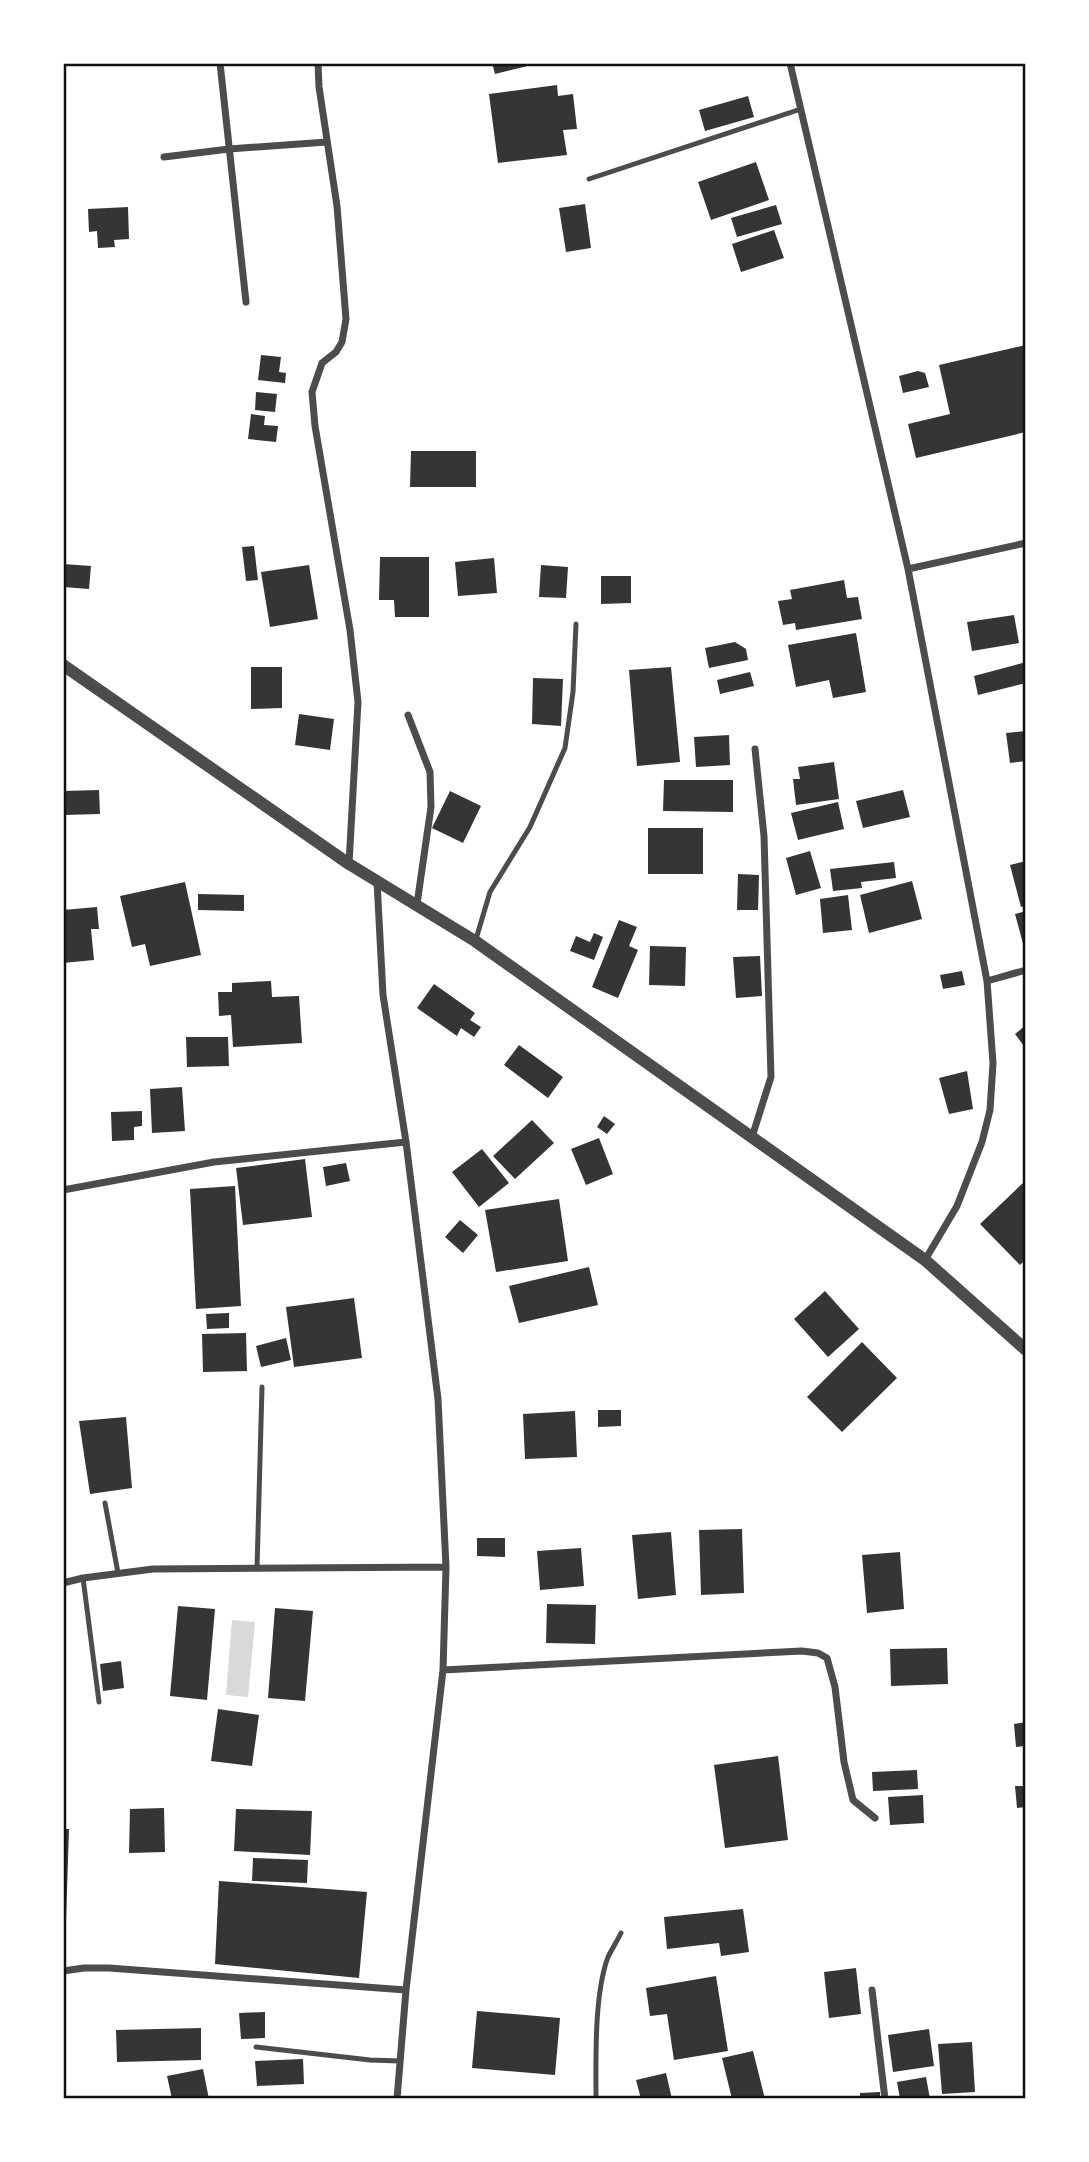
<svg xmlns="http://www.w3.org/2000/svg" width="1089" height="2162" font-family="Lato,sans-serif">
	<rect width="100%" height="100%" fill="#fff"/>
	<!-- water -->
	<path fill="#d9d9d9" d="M232,1620L255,1622L248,1697L226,1695Z"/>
	<!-- building -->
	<path fill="#353535" d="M492,63H536V64L495,74Z
		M557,85L558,96L573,94L577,129L563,130L567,155L498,163L489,94Z
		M748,96L754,117L705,131L699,110Z
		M756,162L769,200L711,220L698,182Z
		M585,204L591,248L566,252L559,208Z
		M776,205L782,224L737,237L731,218Z
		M128,207L129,239L114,240L115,247L98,248L97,231L89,232L88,209Z
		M774,230L784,258L741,272L732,244Z
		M1026,345V432L916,458L908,424L950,414L939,365Z
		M261,355L281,357L279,372L286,373L285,383L258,380Z
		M918,371L925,373L929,387L903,393L899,376Z
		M256,392L277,394L275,412L255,410Z
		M251,414L265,416L264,425L278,426L276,442L248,439Z
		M411,451H476V487H410Z
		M254,546L258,580L246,581L242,547Z
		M380,557H429V617H395L394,600H379Z
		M494,558L497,593L458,596L455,562Z
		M63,564L91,566L89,589L63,587Z
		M309,565L318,619L270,627L261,572Z
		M541,565L568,567L566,598L539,597Z
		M601,576H631V603L601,604Z
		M844,580L847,598L858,597L862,619L796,630L795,623L783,625L778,601L792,599L790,590Z
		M1014,615L1019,643L972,651L967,622Z
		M856,633L866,692L833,698L829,680L796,687L788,645Z
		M735,642L746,649L748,660L709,668L705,648Z
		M1026,662V683L978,695L974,676Z
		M251,667H282V708L251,709Z
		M671,667L680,762L637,766L629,670Z
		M750,672L754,686L720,694L717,680Z
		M533,678L563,679L561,726L532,724Z
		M299,714L334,719L330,750L295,745Z
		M1026,731V761L1010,763L1006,733Z
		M729,735L730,765L696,767L694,737Z
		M834,762L839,799L796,805L793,779H800L798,767Z
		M664,780H733V812L663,811Z
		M99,790L100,814L64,815L63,791Z
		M903,790L910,817L863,828L856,801Z
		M450,791L481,806L463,843L432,828Z
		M838,802L844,829L798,840L791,813Z
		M648,828H703V874H648Z
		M810,851L821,888L796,895L786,858Z
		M1026,861V906L1021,907L1010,865Z
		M894,862L896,878L861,882L862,888L833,891L830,869Z
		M738,874L759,875L758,910H737Z
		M912,881L922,919L869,933L860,895Z
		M185,882L201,955L150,966L145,944L132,947L120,896Z
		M198,894L244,895V911L198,910Z
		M848,895L852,930L823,933L820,899Z
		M97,907L99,929H91L94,960L63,963V910Z
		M1026,911V951H1025L1015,914Z
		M619,920L637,927L629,946L638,950L618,998L592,987Z
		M594,933L603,937L594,960L570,951L576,936L590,942Z
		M650,946L686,947L685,986L649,985Z
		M760,956L762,996L736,998L733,957Z
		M962,971L965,985L943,989L940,975Z
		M271,981L272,997L299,996L302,1043L233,1047L231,1015L219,1016L218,992H232V983Z
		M434,984L475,1013L470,1020L481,1027L474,1037L461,1028L457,1036L417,1008Z
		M1026,1025V1049L1015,1034Z
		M186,1037H228L229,1066L187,1067Z
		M519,1045L563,1077L548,1098L504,1065Z
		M967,1071L973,1109L949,1114L939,1078Z
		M182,1087L185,1131L152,1133L150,1089Z
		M142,1111V1126L134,1127V1140L112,1141L111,1112Z
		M604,1116L615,1124L607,1134L597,1127Z
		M532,1120L554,1143L515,1179L493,1156Z
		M599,1138L613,1174L586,1185L571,1149Z
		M482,1149L509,1183L479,1207L452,1172Z
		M305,1159L312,1217L243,1225L236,1168Z
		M346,1163L350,1181L326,1186L323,1167Z
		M1026,1180V1259L1020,1265L980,1224Z
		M235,1186L241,1306L196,1309L190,1189Z
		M559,1199L568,1261L496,1272L485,1210Z
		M460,1220L478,1235L463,1253L445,1237Z
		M589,1267L598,1305L519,1323L509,1286Z
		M825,1291L859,1329L828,1357L794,1319Z
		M354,1298L362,1358L294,1367L286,1307Z
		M229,1313V1328L207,1329L206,1314Z
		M246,1333L247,1371L203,1372L202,1334Z
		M286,1338L291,1360L261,1367L256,1346Z
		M862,1342L897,1378L842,1432L807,1397Z
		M598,1410H621V1426L598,1427Z
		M575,1411L577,1457L525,1459L523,1414Z
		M126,1417L132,1488L90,1494L79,1421Z
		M742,1529L744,1593L701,1595L699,1530Z
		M671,1532L676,1595L638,1599L632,1535Z
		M477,1538H505V1557L477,1556Z
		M581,1548L584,1586L540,1590L537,1551Z
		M900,1552L904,1609L867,1613L862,1555Z
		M547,1604L596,1605L595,1644L546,1643Z
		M178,1606L215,1609L207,1700L170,1696Z
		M275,1608L313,1611L305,1701L268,1698Z
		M947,1648L948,1684L891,1686L890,1649Z
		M121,1661L124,1688L103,1691L100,1664Z
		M218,1709L259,1715L252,1766L211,1761Z
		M1026,1722V1746L1016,1747L1014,1724Z
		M778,1756L788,1840L725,1848L714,1765Z
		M917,1770L918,1789L873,1791L872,1772Z
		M1015,1786H1026V1807L1017,1808Z
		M923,1795L924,1823L890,1825L888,1797Z
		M164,1808L165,1852L129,1853L130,1809Z
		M236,1809L312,1811L310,1855L234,1851Z
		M63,1829H69L65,1950H63Z
		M253,1858L308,1860L307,1883L252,1881Z
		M219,1881L367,1892L359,1978L215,1964Z
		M743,1909L749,1952L721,1956L719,1943L667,1949L664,1917Z
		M856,1968L861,2014L829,2018L824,1972Z
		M716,1976L728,2051L674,2060L667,2014L650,2016L646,1988Z
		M477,2011L560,2018L555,2075L472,2068Z
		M265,2012V2038L241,2039L239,2013Z
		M201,2028V2060L117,2062L116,2030Z
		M929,2029L934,2066L893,2072L888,2035Z
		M972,2042L975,2092L942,2094L938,2044Z
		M753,2051L765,2099H732L722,2058Z
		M303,2059L304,2084L257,2086L255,2061Z
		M203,2069L209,2099H172L167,2076Z
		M666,2073L672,2099H641L636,2080Z
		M926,2077L930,2099H900L897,2082Z
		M880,2092V2099H860V2093Z"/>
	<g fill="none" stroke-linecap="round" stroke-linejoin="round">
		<!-- service -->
		<path stroke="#4c4c4c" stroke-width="5" d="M589,179L801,109
			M476,939L490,892L530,827L565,748L573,692L576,624
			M105,1503L118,1573
			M257,1569L262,1387
			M83,1578L99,1702
			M256,2047L370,2060L400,2061
			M596,2099C596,2058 594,1995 608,1957C612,1949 617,1941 621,1933"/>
		<!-- minor -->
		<path stroke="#4c4c4c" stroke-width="7" d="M220,63L246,302
			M318,63L319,87L337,206L346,319L342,342L336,352L322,363L312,392L315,426L350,630L358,702L349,864
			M790,63L908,569L987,981L993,1063L990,1110L982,1142L957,1206L925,1260
			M164,157L229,149L327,142
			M908,569L1026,543
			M408,715L430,772L431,807L417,904
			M377,881L383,995L406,1142L438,1399L446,1567L443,1670L406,1990L397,2099
			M987,981L1026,970
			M752,1137L771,1077L764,836L755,749
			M63,1190L214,1162L406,1142
			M63,1583L83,1578L153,1569L446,1567
			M443,1670L802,1651L818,1653L827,1658L835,1687L844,1762L853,1800L875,1818
			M63,1971L84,1968H109L406,1990
			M872,1990L885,2099"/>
		<!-- tertiary -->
		<path stroke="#4c4c4c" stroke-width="12" d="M63,665L349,864L475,941L925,1260L1026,1350"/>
	</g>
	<!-- border -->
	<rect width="1089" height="2162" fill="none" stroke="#ffffff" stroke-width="130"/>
	<rect x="65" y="65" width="959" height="2032" fill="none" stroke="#111" stroke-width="2.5"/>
</svg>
